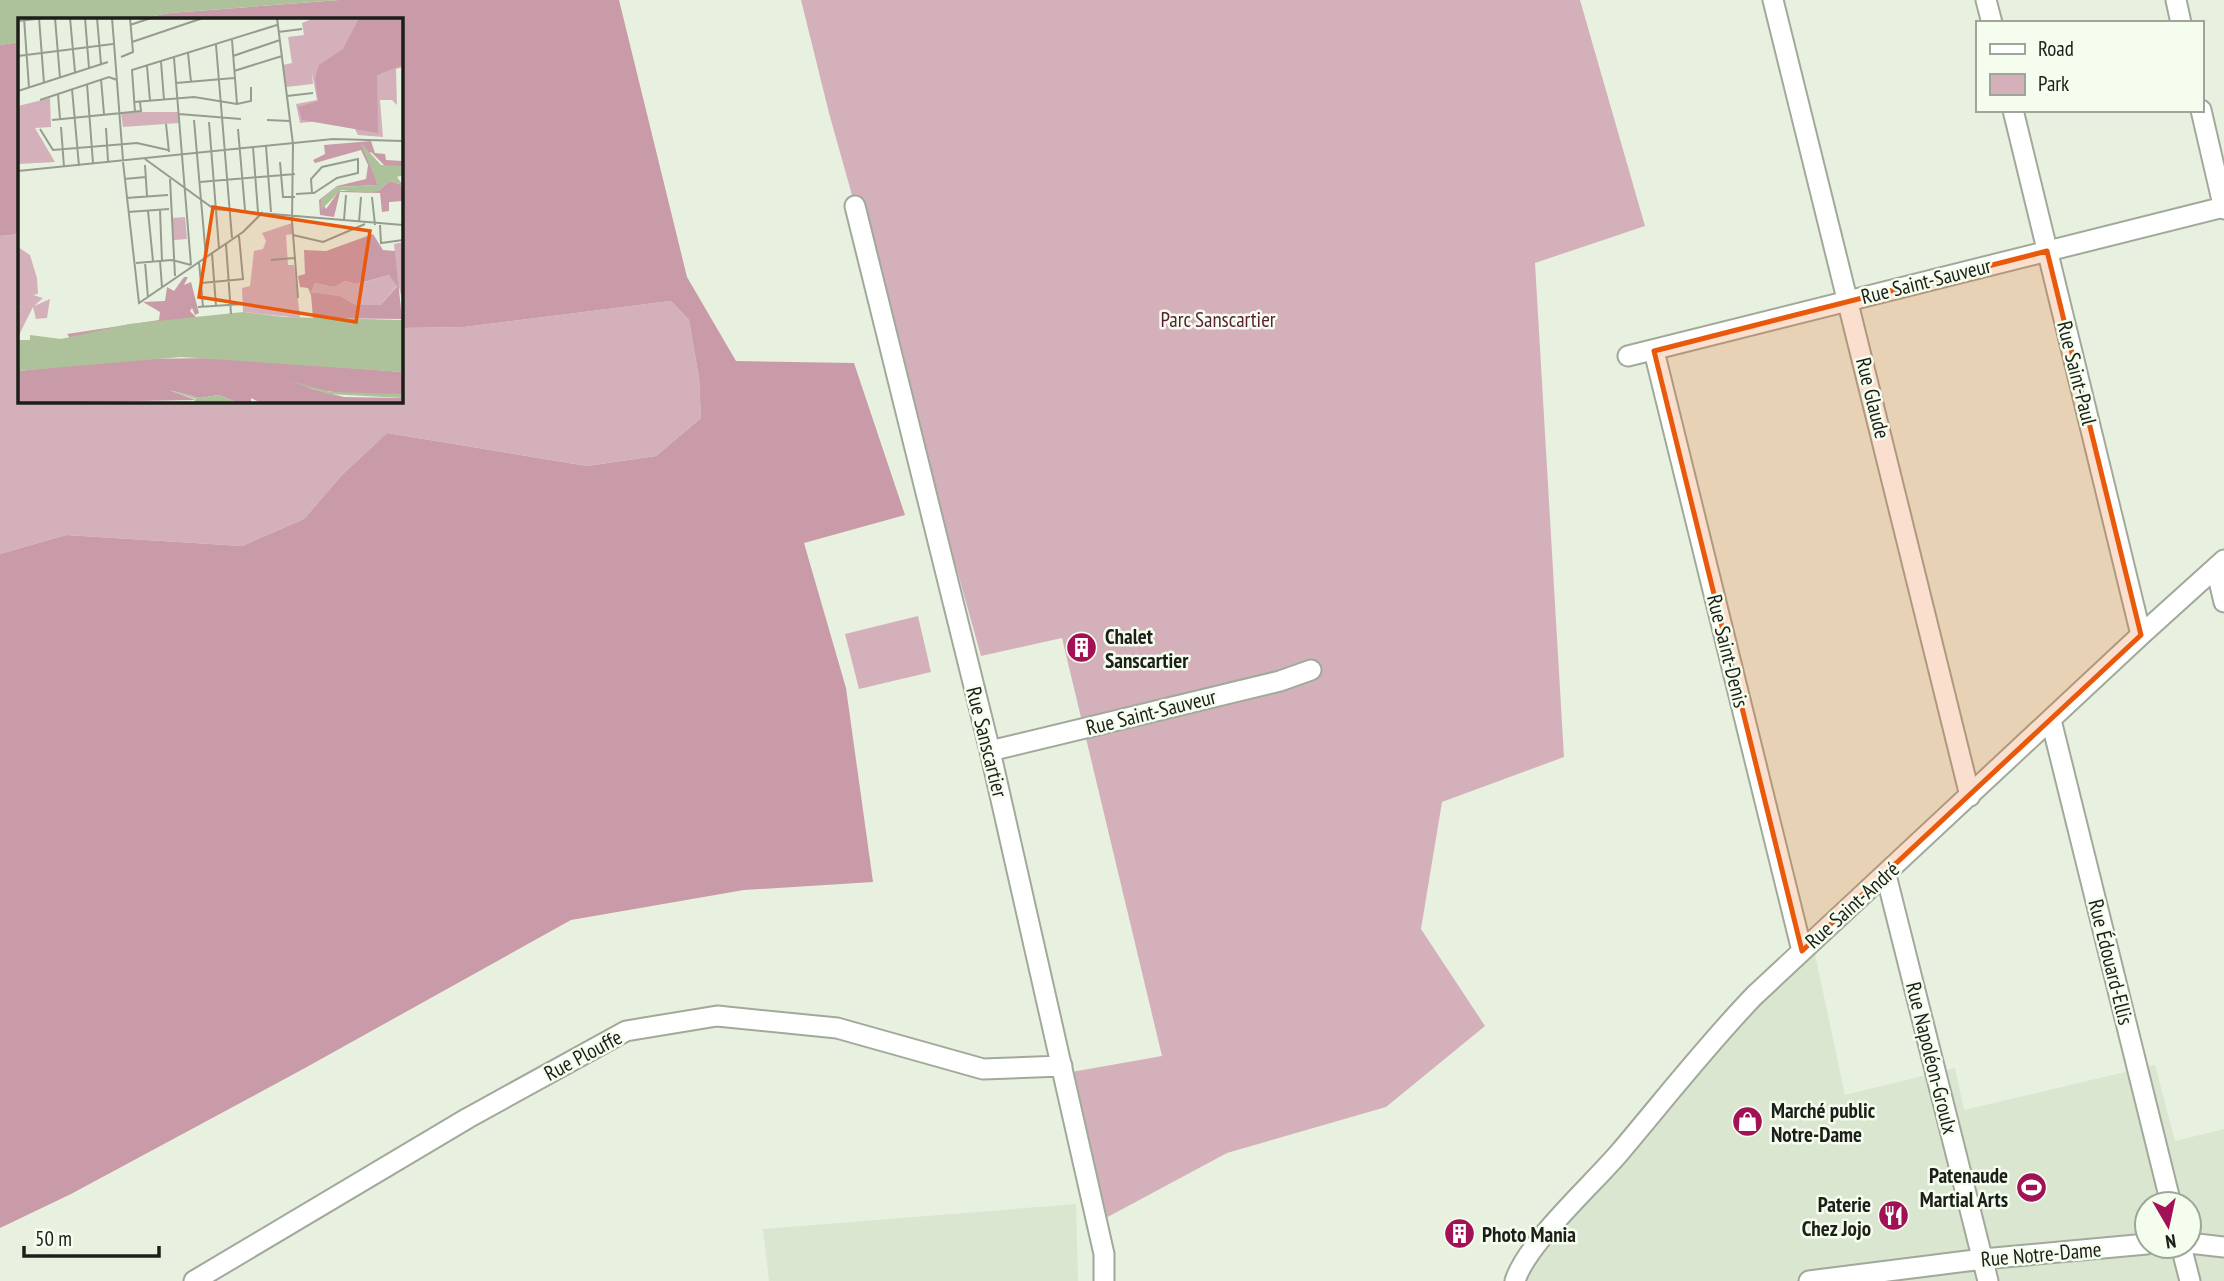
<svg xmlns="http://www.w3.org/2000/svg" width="2224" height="1281" font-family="'PT Sans Narrow',sans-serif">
	<rect width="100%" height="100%" fill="#e8f1e0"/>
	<!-- built -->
	<path fill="#dae6cf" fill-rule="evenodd" d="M1802,951L1815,954L1845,1095L1955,1068L1964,1110L2155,1065L2175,1141L2224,1129V1281H1888L1887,1272L1810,1281H1515ZM2147,1204H2189V1246H2147Z
		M1076,1204L1078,1281H769L763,1229Z"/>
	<!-- green -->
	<path fill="#d4b1ba" d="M801,0H1580L1645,226L1535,263L1564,757L1442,802L1421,929L1485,1026L1386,1107L1227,1153L1102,1220L1066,1073L1162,1056L1062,638L981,656L829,113Z
		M19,234V401H401V328L464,327L671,301L689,320L699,378L701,418L656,456L587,466L387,433L342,475L304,519L242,546L66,535L0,554V236Z
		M918,616L931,672L859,689L845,634Z"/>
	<!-- forest -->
	<path fill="#c99ba8" d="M339,0H619L687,277L736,361L854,363L905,515L804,543L846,688L873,882L744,890L571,920L305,1068L71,1194L0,1228V554L66,535L242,546L304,519L342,475L387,433L587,466L656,456L701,418L699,378L689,320L671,301L464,327L401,328V19H137L170,13Z
		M19,42V234L0,236V45Z"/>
	<!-- water -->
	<path fill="#adc19a" d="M0,0H339L170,13L137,19H19V42L0,45Z"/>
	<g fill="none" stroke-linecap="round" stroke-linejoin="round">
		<defs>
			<path id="minor" d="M1773,0L1970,796
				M1986,0L1992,23
				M2176,0L2181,23
				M2013,110L2141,635
				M2201,110L2224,209
				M855,206L990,751L1104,1254V1281
				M1654,351L1802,951
				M1628,356L2224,207
				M2216,568L2224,602
				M2051,720L2171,1204
				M990,751L1280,681L1311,670
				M1886,875L1988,1281
				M2189,1243L2224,1247
				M2181,1246L2190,1281
				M194,1281L468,1118L626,1031L717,1016L837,1028L983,1069L1062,1066
				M1515,1281C1526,1244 1593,1184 1620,1152C1664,1100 1706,1046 1754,996L2141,635L2224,560
				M1809,1281L1983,1259L2147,1244"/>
		</defs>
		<!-- minor casing -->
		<use href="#minor" stroke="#a1a99a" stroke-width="23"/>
		<!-- minor -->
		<use href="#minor" stroke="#fff" stroke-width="19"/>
	</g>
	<!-- marked area -->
	<path fill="#e8590c" fill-opacity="0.2" stroke="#e8590c" stroke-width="5" stroke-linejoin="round" d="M2047,251L2141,635L1802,951L1654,351Z"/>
	<!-- icons -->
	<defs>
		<symbol id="building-disc" viewBox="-11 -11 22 22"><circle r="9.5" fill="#a21055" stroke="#f5feee"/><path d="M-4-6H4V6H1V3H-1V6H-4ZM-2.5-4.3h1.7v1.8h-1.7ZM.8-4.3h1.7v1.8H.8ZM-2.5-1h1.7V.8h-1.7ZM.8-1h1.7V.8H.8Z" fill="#fff"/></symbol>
		<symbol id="shop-disc" viewBox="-11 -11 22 22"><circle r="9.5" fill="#a21055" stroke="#f5feee"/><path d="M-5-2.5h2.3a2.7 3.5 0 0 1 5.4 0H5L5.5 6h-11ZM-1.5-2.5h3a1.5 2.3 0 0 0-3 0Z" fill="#fff"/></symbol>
		<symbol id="stadium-disc" viewBox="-11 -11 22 22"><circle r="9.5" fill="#a21055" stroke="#f5feee"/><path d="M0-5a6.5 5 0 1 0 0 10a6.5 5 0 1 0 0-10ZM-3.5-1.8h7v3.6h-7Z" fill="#fff"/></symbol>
		<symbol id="restaurant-disc" viewBox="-11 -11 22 22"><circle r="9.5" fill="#a21055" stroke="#f5feee"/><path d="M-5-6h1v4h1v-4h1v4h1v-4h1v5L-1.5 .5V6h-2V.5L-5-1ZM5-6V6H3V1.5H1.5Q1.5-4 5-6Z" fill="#fff"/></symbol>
	</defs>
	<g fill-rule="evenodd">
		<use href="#building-disc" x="1064" y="630" width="35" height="35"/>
		<use href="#shop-disc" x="1730" y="1104" width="35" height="35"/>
		<use href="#stadium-disc" x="2014" y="1170" width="35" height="35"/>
		<use href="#restaurant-disc" x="1876" y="1198" width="35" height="35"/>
		<use href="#building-disc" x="1442" y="1216" width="35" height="35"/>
	</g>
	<g text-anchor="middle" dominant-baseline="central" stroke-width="5" stroke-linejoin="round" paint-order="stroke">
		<!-- street labels -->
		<g font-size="21" fill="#1c1f19" stroke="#f5feee">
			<text transform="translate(1926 281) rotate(-14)">Rue Saint-Sauveur</text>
			<text transform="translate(2077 373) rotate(76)">Rue Saint-Paul</text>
			<text transform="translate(1873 398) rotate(76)">Rue Glaude</text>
			<text transform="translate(1728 651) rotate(76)">Rue Saint-Denis</text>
			<text transform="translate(1151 712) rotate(-14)">Rue Saint-Sauveur</text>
			<text transform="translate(987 742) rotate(76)">Rue Sanscartier</text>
			<text transform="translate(1852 905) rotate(-42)">Rue Saint-André</text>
			<text transform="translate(2111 962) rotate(76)">Rue Édouard-Ellis</text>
			<text transform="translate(583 1055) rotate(-28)">Rue Plouffe</text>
			<text transform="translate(1932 1058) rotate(76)">Rue Napoléon-Groulx</text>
			<text transform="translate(2041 1254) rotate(-5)">Rue Notre-Dame</text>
		</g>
		<!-- park labels -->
		<g font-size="21" fill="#5a2136" stroke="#f5feee">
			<text x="1218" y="319">Parc Sanscartier</text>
		</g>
		<!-- poi labels -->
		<g font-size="21" font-weight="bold" fill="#1c1f19" stroke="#f5feee" text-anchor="start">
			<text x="1105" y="636">Chalet<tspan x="1105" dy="24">Sanscartier</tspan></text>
			<text x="1771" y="1110">Marché public<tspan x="1771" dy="24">Notre-Dame</tspan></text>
			<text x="2008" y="1175" text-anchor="end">Patenaude<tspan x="2008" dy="24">Martial Arts</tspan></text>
			<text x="1871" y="1204" text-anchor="end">Paterie<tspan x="1871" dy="24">Chez Jojo</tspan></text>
			<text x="1482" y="1234">Photo Mania</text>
		</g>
	</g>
	<!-- overview -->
	<g transform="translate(18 18)">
		<rect width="385" height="385" fill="#e8f1e0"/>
		<path d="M296,0H385V49L378,51L379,87L374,82H362L365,119L340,117L337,111L310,102L282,105L278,86L299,82L294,55L295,66L268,69L265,47L274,45L270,19L286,17L284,5ZM32,80L33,109L17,110L37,144L0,146V88ZM123,94H160L161,105L105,109L103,95ZM167,199L169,221L156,222L154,200ZM274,205L275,216L268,217L270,247H276L282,300L225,294L224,270L232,268L236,233L245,231L248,223L244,215ZM385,224V284L380,266L363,287H338L322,278L293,274L297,265L316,269L327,263L340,266L371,257L380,265L376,226ZM0,229L12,237L19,260L20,276L15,277L25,280L16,288L32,281L29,300L18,301L15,289L0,319V289L4,288H0Z" fill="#d4b1ba"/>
		<path d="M341,0H385V47L359,57L360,115L284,102L280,89L300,83L297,60L301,47L325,31ZM353,123L357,135L367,136L368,142L385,143V148L369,150L353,134L349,137L360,167L319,169L303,182L308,191L321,173H360L372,163L385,167V183L371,184V193L364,194L362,175L322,174L316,199L302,197L301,182L319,168L348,161L350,147L343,132L297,145L295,142L307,136L306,127ZM355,216L365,232L377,233L384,301L295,300L293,277L290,270L282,269L280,258L287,256L286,232L308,233ZM371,257L379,268L363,287H338L322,278L293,274L297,265L316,269L327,263L339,266ZM166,259H170L166,267L173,264L181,295L177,297L174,290L172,293L181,302L52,320L49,316L141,302L142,294L125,284L147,283L149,269L156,273ZM201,340L385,354V376H328L290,370L326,379L385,380V385H243L233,380V385H220L201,377L182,380L151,372L178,382L0,385V353L115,341Z" fill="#c99ba8" fill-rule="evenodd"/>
		<path d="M342,124L363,147L385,148V157L379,159L385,167L372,163L360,173L348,175L323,172L303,192V181L319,169L360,167ZM225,294L266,299L385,302V354L163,339L0,353V322H12V317L43,321L111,306ZM269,362L313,374L385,376V380L310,376ZM150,372L182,380L201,377L220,385H175L178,381Z" fill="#adc19a"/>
		<path fill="none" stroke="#969d90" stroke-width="2" d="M6,0L11,70M21,0L26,65M37,0L42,60M52,0L57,54M67,0L71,50M79,0L83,46M94,0L96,25M259,0L275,126M0,3L27,0M112,7L133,0M260,14L284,11M214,22L219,86M114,24L185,0M96,25L105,142M198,27L214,220M170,35L173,64M0,38L95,26M215,38L262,22M103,39L115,34L112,0M156,40L173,247M143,44L146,82M129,48L132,83M216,53L264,38M83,61L86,96M158,65L216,60M69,66L75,145M54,71L61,148M0,73L90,44M40,76L42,101M269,78L295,75M22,82L91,59L99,62M116,84L176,79L219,86L233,83V69M117,94L114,52L259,7M161,96L223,101M34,102L123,93L122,84M176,102L188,239M249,102L272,103M191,104L201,230M148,106L151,134M43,109L46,149M88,110L90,143M22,111L35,132L119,125L150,132M220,111L227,192M275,126L274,203L280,280M248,128L253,194M235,129L240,194M127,141L196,191L385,207M105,144L121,285L225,214L245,194M262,144L265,179H277M127,147L129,178M0,153L315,121L385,123M106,161L128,159M152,161L157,258M182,164L277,156M278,176L294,175H296L319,160L340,155V141L304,149L293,161L294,175M354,179L357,207M108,180L150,177M142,192L144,243M130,193L135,243M110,194L151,191M326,202L328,177M341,204L343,179M362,207L363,225L385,222M275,217L305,224L347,206M221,218L225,261M208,226L213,296M194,235L198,288M253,242L276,240M142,243L144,269M127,244L130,280M181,244L185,289M118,245L154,242L173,247M183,265L226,261M180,289L225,286"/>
		<path fill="#e8590c" fill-opacity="0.15" stroke="#e8590c" stroke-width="3.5" d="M195,189L352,213L338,304L181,279Z"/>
		<rect width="385" height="385" fill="none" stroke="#1c1f19" stroke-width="3.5"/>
	</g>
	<!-- legend -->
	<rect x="1976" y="21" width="228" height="91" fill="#f5feee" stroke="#9ea599" stroke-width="2"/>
	<rect x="1990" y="44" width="35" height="10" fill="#ffffff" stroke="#9ea599" stroke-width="2"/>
	<text x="2038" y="56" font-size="21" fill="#1c1f19">Road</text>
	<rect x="1990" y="74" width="35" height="21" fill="#d4b1ba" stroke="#9ea599" stroke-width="2"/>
	<text x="2038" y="91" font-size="21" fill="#1c1f19">Park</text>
	<!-- north arrow -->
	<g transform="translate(2168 1225) rotate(171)"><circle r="33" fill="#f5feee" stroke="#9ea599" stroke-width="2"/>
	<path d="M0-5L12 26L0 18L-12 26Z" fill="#a21055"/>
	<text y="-10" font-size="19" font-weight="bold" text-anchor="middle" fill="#1c1f19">N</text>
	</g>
	<!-- scale -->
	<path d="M24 1246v10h135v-10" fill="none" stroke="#1c1f19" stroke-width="3.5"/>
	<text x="35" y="1246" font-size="21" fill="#1c1f19" stroke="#f5feee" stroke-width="5" paint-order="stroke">50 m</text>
</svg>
